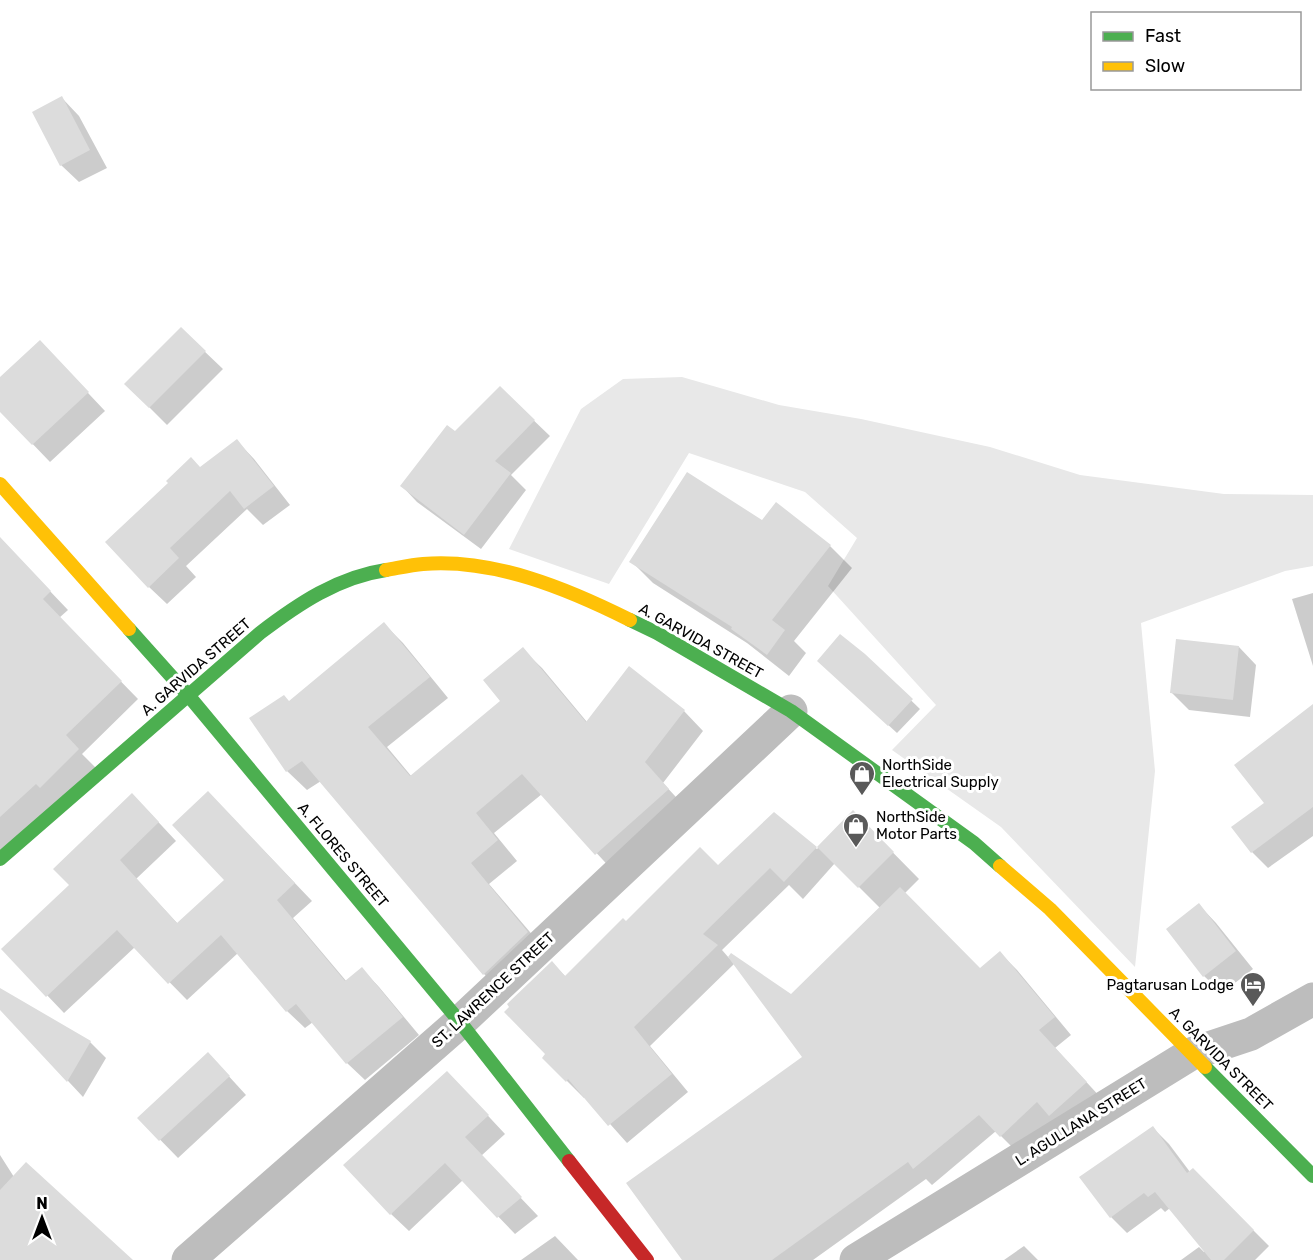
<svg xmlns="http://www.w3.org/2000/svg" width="1313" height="1260" font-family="Rubik,sans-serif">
	<rect width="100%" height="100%" fill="#fff"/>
	<!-- green -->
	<path fill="#e8e8e8" d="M682,377L779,405L861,419L990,447L1080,475L1224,494L1313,495V566L1285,571L1141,623L1155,771L1135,967L1001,827L892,750L936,705L828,586L857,538L805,492L689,453L609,584L509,549L581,409L623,379Z"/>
	<!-- shadow -->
	<path fill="#0003" fill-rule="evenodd" d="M62,98L79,116L107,168L79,182L61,165Z
		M181,329L223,369L167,425L126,384Z
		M57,360L105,411L50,462L0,410V379Z
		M500,388L550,436L511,475L526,490L481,549L417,502L402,486Z
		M237,441L254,459L290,505L263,525L247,509L186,566L196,577L167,604L149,587L170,484L200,469Z
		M776,504L830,546L852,568L794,641L806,653L789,676L747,643L653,583L631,561L762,522Z
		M0,546L27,567L68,610L59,618L138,699L82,754L96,768L0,851Z
		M1313,593V666L1292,599Z
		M384,624L403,643L448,698L387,747L412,777L502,701L522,649L542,668L587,722L684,711L703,731L663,783L687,809L615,873L542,794L494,833L517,861L489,884L547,952L503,993L484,974L321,781L307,790L287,771L290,702Z
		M1239,647L1256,665L1250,717L1189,710L1172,693Z
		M864,655L920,709L897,733L827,669Z
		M1313,735V836L1268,868L1252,852L1266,803Z
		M226,811L312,901L293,918L347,982L362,969L379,987L419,1035L365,1080L347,1063L313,1022L305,1028L287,1011L238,953L187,1000L135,947L64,1013L3,949L149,812L176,841L136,879L178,924L226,880Z
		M853,812L919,879L904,894L980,970L1000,953L1017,970L1071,1035L1055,1048L1103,1100L1018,1153L996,1131L932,1185L926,1179L813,1260H684L804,1058L734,964L650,1046L688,1092L627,1143L586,1097L584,1098L544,1058L548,1054L552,963L566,977L626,923L718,867L774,814L817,849ZM835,863L880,908L791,996L729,958L722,950L789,885L803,899Z
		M1199,905L1216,923L1253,969L1222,993L1204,976Z
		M0,989L90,1042L106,1058L83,1097L0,1008Z
		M225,1072L246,1095L178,1158L139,1118Z
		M464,1090L505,1134L481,1156L538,1216L515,1234L463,1180L409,1231L391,1214Z
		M1153,1128L1169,1144L1190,1172L1193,1170L1269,1246L1255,1260H1181L1199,1247L1204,1252L1205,1251L1170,1208L1165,1212L1161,1208L1127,1233L1111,1217Z
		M0,1155L14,1177L131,1260H0Z
		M555,1236L578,1260H521Z
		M1024,1246L1038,1260H1004Z"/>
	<!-- building -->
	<path fill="#dcdcdc" d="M62,96L90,150L60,166L32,112Z
		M181,327L206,351L149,408L124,384Z
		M40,340L89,392L32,445L0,412V377Z
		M500,386L535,420L495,461L511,473L464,535L400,486L447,425L455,431Z
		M237,439L274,486L244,509L230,491L170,548L179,558L148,588L105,542L168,483L166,481L191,457L200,467Z
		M687,472L762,520L776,502L831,545L772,620L785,630L767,655L731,629L732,627L629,562Z
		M0,537L51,591L43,599L122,681L66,735L79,749L40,788L36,784L0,817Z
		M384,622L430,677L368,727L410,776L500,701L483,680L523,647L586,722L629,666L685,710L645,762L669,789L595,855L522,774L476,813L498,840L471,863L528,932L483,975L302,761L286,772L249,718L284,695L289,701Z
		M840,634L865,654L913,699L888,726L817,661Z
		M1176,639L1239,646L1233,700L1170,693Z
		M1313,704V807L1251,853L1231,827L1264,803L1234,765Z
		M208,791L295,883L277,900L345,981L362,967L403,1017L346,1064L296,1004L286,1012L221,935L168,984L117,930L46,997L1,949L69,885L53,869L132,793L159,822L120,860L177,923L224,880L172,825Z
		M853,810L894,852L858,888L817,847Z
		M774,812L817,847L784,882L770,868L703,934L718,945L634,1027L672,1074L608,1126L568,1079L566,1082L542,1058L545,1054L504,1012L509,1007L507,1004L552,961L565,976L623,918L626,921L700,847L718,865Z
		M900,887L980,968L1000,951L1055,1017L1039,1030L1087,1082L1049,1116L1037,1102L1000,1137L979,1115L913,1169L908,1162L772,1260H682L626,1183L802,1057L728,957L731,953L791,994Z
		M1199,903L1236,951L1203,977L1166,929Z
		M0,988L91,1041L67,1082L0,1010Z
		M208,1052L230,1076L159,1141L137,1118Z
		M447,1071L489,1115L465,1137L522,1197L497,1218L445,1163L390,1215L343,1165Z
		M1153,1126L1187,1173L1193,1168L1254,1230L1224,1260H1211L1155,1192L1148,1197L1144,1193L1110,1218L1079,1177Z
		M26,1162L133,1260H0V1190Z"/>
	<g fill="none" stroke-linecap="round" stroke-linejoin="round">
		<!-- street -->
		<path stroke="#bdbdbd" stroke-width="33" d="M188,1260L460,1022L791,711
			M856,1260L1191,1054L1251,1034L1313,999"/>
		<!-- fast -->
		<path stroke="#4caf50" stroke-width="14" d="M630,620L657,633L791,711L974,843L1000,866
			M129,629L188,695L460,1022L569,1161
			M0,859L260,633C298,604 338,577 386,570
			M1205,1067L1313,1176"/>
		<!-- slow -->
		<path stroke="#ffc107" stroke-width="14" d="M0,484L129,629
			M386,570C398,568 411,565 423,564C494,558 568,589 630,620
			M1000,866L1050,909L1205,1067"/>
		<!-- jam -->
		<path stroke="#c62828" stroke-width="14" d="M569,1161L647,1260"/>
	</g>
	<!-- icons -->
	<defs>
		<symbol id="shop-pin" viewBox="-11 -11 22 30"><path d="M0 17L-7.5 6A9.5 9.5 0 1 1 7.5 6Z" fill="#595959" stroke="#fff"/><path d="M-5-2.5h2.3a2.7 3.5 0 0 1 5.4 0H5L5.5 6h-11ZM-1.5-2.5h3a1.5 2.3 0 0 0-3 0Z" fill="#fff"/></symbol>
		<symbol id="hotel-pin" viewBox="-11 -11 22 30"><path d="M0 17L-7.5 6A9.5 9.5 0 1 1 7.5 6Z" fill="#595959" stroke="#fff"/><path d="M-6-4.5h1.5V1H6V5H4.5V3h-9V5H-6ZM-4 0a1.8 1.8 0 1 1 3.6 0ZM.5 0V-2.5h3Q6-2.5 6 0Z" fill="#fff"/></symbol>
	</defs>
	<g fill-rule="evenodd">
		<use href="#shop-pin" x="847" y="759" width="30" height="40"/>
		<use href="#shop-pin" x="841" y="811" width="30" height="40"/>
		<use href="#hotel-pin" x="1238" y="970" width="30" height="40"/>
	</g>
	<g text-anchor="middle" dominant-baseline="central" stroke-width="6" stroke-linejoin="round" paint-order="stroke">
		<!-- street labels -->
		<g font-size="15" fill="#000" stroke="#fff">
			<text transform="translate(701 641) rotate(29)">A. GARVIDA STREET</text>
			<text transform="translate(196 667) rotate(-41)">A. GARVIDA STREET</text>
			<text transform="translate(343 855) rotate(50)">A. FLORES STREET</text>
			<text transform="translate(493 990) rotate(-43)">ST. LAWRENCE STREET</text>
			<text transform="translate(1221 1059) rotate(45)">A. GARVIDA STREET</text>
			<text transform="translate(1081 1122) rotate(-32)">L. AGULLANA STREET</text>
		</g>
		<!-- poi labels -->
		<g font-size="15" fill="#000" stroke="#fff" text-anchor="start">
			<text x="882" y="765">NorthSide<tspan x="882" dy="17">Electrical Supply</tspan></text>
			<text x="876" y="817">NorthSide<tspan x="876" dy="17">Motor Parts</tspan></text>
			<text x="1234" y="985" text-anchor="end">Pagtarusan Lodge</text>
		</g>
	</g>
	<!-- legend -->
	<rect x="1091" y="12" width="210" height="78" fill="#ffffff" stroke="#999999" stroke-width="1.5"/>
	<rect x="1103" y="32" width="30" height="9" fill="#4caf50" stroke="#999999" stroke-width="1.5"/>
	<text x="1145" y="42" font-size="18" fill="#000000">Fast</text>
	<rect x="1103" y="62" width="30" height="9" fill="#ffc107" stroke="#999999" stroke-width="1.5"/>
	<text x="1145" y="72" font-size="18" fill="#000000">Slow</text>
	<!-- north arrow -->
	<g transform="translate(42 1218)" stroke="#ffffff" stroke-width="4.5" paint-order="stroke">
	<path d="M0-4.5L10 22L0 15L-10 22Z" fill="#000000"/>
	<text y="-9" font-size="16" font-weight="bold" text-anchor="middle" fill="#000000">N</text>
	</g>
</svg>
